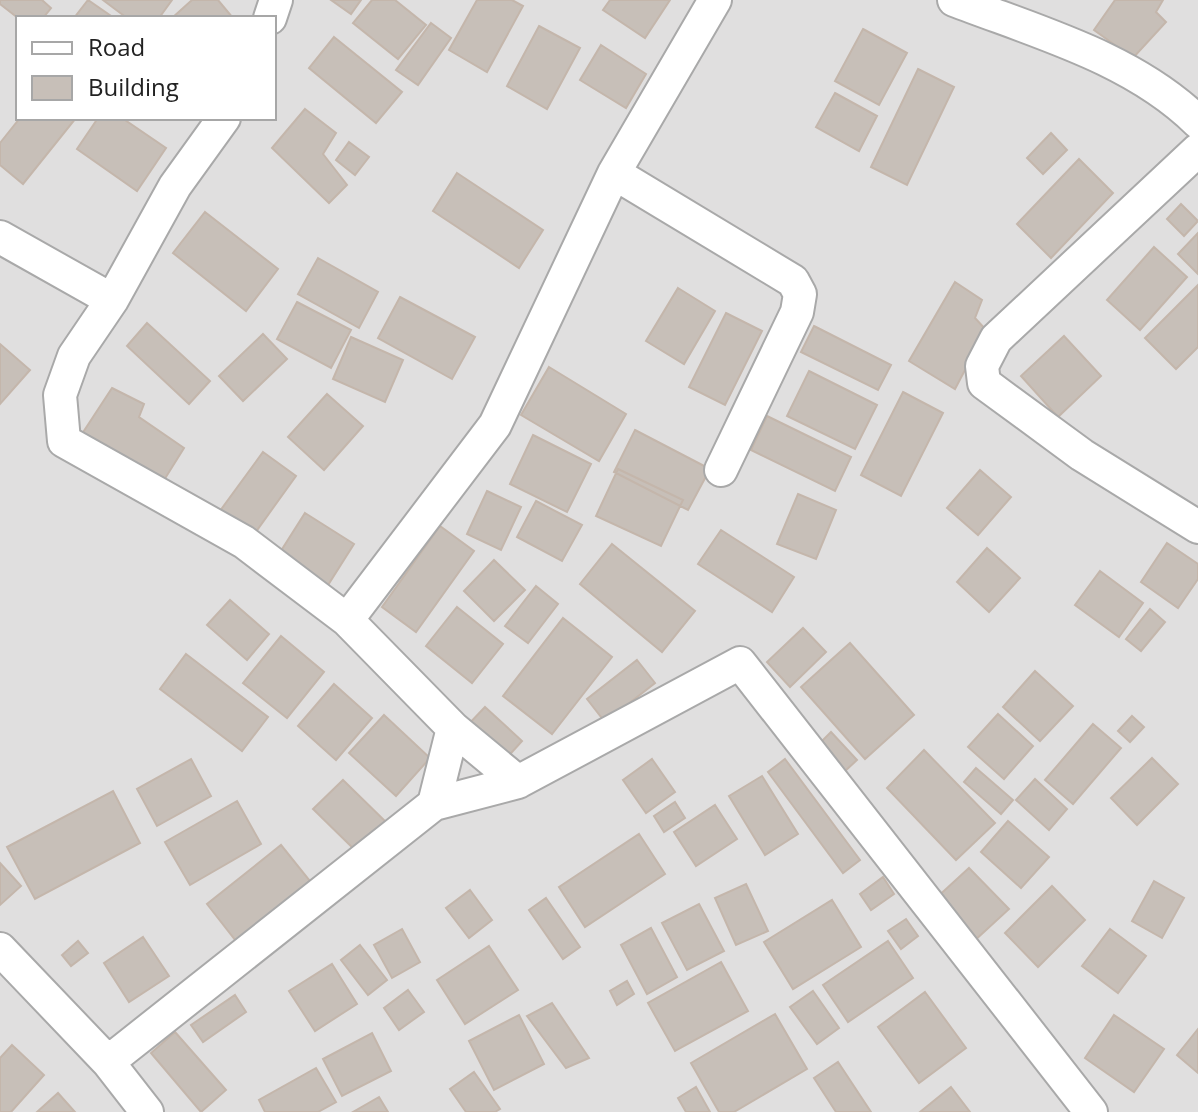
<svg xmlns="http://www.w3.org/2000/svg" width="1198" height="1112" font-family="'Open Sans',sans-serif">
	<rect width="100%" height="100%" fill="#f2efe9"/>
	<!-- residential -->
	<path fill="#e0dfdf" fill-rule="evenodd" d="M0,0H1198V1112H0ZM18,18H274V118H18Z"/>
	<!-- building -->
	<path fill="#c7bfb8" stroke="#c4b6ab" stroke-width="2" d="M0,0H42L51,8L43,18H18L0,4Z
		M88,0L114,18H74Z
		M103,0H172L159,18H127Z
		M192,0H218L233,18H172Z
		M331,0H361L351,14Z
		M372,0H395L426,25L398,59L353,23Z
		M477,0H512L523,6L487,72L449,50Z
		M610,0H670L645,38L603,10Z
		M1115,0H1163L1156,12L1166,22L1133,58L1094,30Z
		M431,23L451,38L418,85L396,70Z
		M539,26L580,48L547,109L507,86Z
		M863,29L907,53L879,105L835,81Z
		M334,37L402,92L376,123L309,68Z
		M601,45L646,74L626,108L580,80Z
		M918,69L954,87L907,185L871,167Z
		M835,93L877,116L859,151L816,127Z
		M305,109L336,133L323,154L347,185L329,203L272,148Z
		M20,118H76L23,184L0,165V143Z
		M98,118H122L166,148L137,191L77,149Z
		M1051,133L1067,150L1043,174L1027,158Z
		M349,142L369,157L355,175L336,160Z
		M1079,159L1113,193L1051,258L1017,224Z
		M457,173L543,230L519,268L433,211Z
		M1181,204L1198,221L1184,236L1167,219Z
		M205,212L278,269L246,311L173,253Z
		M1198,233V274L1178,254Z
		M1154,247L1187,277L1140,330L1107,300Z
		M318,258L378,292L359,328L298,294Z
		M955,282L982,300L975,318L986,330L955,389L909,361Z
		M1198,285V347L1176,369L1145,338Z
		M678,288L715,311L684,364L646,341Z
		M400,297L475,337L452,379L378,338Z
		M297,302L351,330L331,368L277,339Z
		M726,313L762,331L725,405L689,387Z
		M147,323L210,381L189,404L127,346Z
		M814,326L891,365L878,390L801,352Z
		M263,334L287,359L243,401L219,376Z
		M1064,336L1101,376L1058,417L1021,376Z
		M351,337L403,360L385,402L333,379Z
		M0,344L30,370L0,404Z
		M549,367L626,414L599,461L521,415Z
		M809,371L877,405L855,449L787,416Z
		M112,388L144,404L139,417L184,448L161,485L80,437Z
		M903,392L943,413L901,496L861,475Z
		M327,394L363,426L324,470L288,437Z
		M767,416L851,457L835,491L751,450Z
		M635,430L710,469L688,510L614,472Z
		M533,435L591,464L567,512L510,484Z
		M263,452L296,476L250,540L217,515Z
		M618,469L683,500L661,546L596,516Z
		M980,470L1011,497L978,535L947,508Z
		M487,491L521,507L501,550L467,534Z
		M798,494L836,510L816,559L777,544Z
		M536,501L582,525L562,561L517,537Z
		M305,513L354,544L328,585L279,554Z
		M440,526L474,551L416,632L382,607Z
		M721,530L794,577L772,612L698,564Z
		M1167,543L1198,564V579L1178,608L1141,582Z
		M612,544L695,611L662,652L580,584Z
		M987,548L1020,578L989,612L957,582Z
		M494,560L525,590L494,621L464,591Z
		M1100,571L1143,603L1119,637L1075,605Z
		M536,586L558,604L528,643L505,626Z
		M230,600L269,634L247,660L207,625Z
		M457,607L503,644L472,683L426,646Z
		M1150,609L1165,622L1141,651L1126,639Z
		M563,618L612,657L552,734L503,696Z
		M803,628L826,652L790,687L767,662Z
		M281,636L324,672L287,718L243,683Z
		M850,643L914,715L865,759L801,687Z
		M186,654L268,717L242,751L160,689Z
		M637,660L655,683L605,722L587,699Z
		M1035,671L1073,706L1040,741L1003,707Z
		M334,684L372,718L336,760L298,726Z
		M485,707L522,741L502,763L465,728Z
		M998,714L1033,746L1004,779L968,747Z
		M384,715L430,758L396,796L349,753Z
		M1132,716L1144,727L1130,742L1118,731Z
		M1093,724L1121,748L1073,804L1045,780Z
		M831,732L857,760L845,771L819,744Z
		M924,750L995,823L956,860L887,788Z
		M1152,758L1178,784L1137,825L1111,798Z
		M191,759L211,796L157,826L137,789Z
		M652,759L675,792L646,813L623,780Z
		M785,759L860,860L843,873L768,772Z
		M976,768L1013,800L1001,814L964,782Z
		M762,776L798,834L765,855L729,796Z
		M1035,779L1067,809L1049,830L1016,800Z
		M343,780L387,823L358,853L313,809Z
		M113,791L140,843L35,899L7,847Z
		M237,801L261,844L190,885L165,842Z
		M675,802L685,818L664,832L654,816Z
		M715,805L737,839L696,866L674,832Z
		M1008,821L1049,857L1021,888L981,852Z
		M639,834L665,874L585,927L559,887Z
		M281,845L310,881L236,941L207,904Z
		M0,863L21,886L0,905Z
		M969,868L1009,909L973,942L934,900Z
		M883,877L894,894L871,910L860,894Z
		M1154,881L1184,898L1162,938L1132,921Z
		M746,884L768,931L736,945L715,898Z
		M1052,886L1085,920L1038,967L1005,933Z
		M470,890L492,920L469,938L446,908Z
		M546,898L580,947L563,959L529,910Z
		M832,900L861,947L793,989L764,942Z
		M699,904L724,951L687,970L662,923Z
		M906,919L918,936L901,949L888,931Z
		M651,928L677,977L647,994L621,945Z
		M402,929L420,962L392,978L374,945Z
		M1110,929L1146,956L1118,993L1082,966Z
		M143,937L169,976L129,1002L104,963Z
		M78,941L88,953L71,966L62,955Z
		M888,941L913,978L848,1022L823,985Z
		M360,945L387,980L368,995L341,960Z
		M489,946L518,990L465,1024L437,980Z
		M721,962L748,1011L675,1051L648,1003Z
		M332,964L357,1004L315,1031L289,991Z
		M627,981L634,994L617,1005L610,991Z
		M408,990L424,1012L399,1030L384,1008Z
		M813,991L839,1028L817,1044L790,1007Z
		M925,992L966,1048L919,1083L878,1027Z
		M235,995L246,1012L203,1042L191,1025Z
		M552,1003L589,1058L566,1068L527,1016Z
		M775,1014L807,1069L734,1112H719L691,1063Z
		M519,1015L544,1064L494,1090L469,1041Z
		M1114,1015L1164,1049L1134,1092L1085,1058Z
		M1198,1029V1073L1177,1055Z
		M175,1032L226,1090L201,1112L151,1053Z
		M372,1033L391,1071L342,1096L323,1059Z
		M12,1045L44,1075L11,1112H0V1058Z
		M838,1062L871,1112H836L814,1078Z
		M316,1068L336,1102L318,1112H265L259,1100Z
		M474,1072L500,1109L495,1112H466L450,1089Z
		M696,1087L710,1112H686L678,1098Z
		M951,1087L970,1112H920Z
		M58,1093L75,1112H37Z
		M379,1097L388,1112H353Z"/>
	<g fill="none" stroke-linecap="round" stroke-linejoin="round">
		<defs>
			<path id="street" d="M954,0C1037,32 1133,58 1198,122
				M270,18L276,0
				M1198,150L996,339L982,366L984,383L1082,455L1198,527
				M614,173L793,281L800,294L797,312L721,470
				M0,237L112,300
				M347,620L495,425L614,173L715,0
				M453,728L518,782
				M434,804L518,782L740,663L1091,1112
				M0,949L108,1062L147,1112
				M108,1062L434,804L453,728L347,620L244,542L64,441L60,395L74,356L112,300L175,186L224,118"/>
		</defs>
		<!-- street casing -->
		<use href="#street" stroke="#a9a9a9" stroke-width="36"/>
		<!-- street -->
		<use href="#street" stroke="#fff" stroke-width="32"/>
	</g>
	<!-- legend -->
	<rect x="16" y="16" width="260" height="104" fill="#ffffff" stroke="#a7a7a7" stroke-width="2"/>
	<rect x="32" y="42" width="40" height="12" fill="#ffffff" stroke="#a7a7a7" stroke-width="2"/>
	<text x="88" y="56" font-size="24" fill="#222222">Road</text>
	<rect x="32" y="76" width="40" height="24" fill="#c7bfb8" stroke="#a7a7a7" stroke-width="2"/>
	<text x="88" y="96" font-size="24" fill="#222222">Building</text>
</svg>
